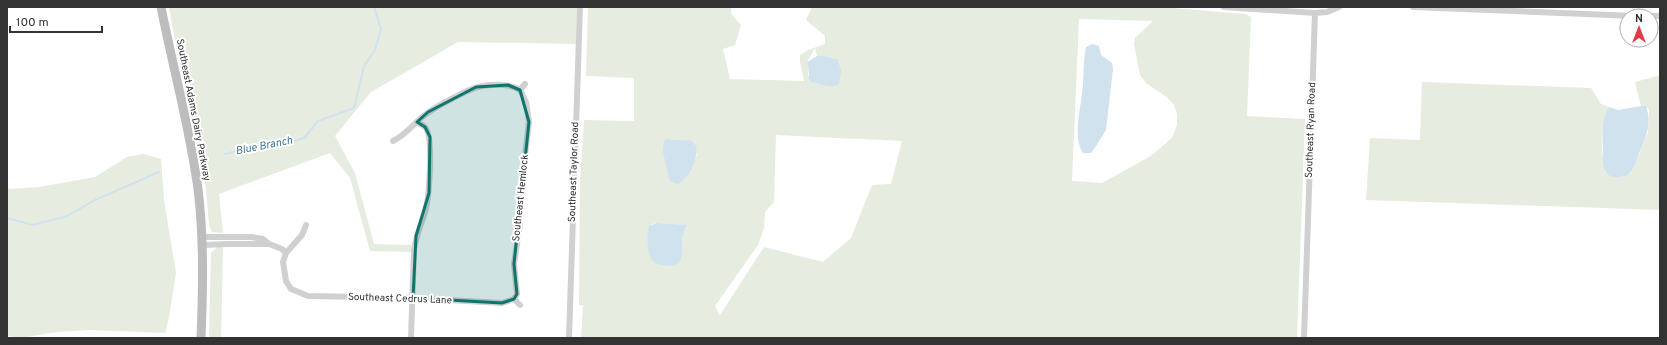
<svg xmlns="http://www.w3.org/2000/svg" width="1667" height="345" font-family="Overpass,sans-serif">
	<rect width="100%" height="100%" fill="#fff"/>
	<!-- green -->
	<path fill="#e6ecdf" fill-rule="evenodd" d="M169,7H577L576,44L458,42L371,92L335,136L355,173L374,244L411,245L412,252L370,251L350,178L330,153L219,194L223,233L212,232L209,225C207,196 204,168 198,139C189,95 176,52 169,7Z
		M588,7H731V14L741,25L735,45L723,49L730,79L804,81C803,72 799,64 800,55L808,50L825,44V36L806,20L812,7H1160L1245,14L1251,17L1247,116L1305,119L1297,338H581L583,305H579L580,181L584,120L634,121V78L586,76ZM1079,19L1153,21L1135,38L1134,44L1140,75L1146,83L1168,98L1174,105L1177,114V125L1172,138L1151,156L1102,183L1072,181ZM815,48L817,56H825L836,86L817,84L808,75L809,71L807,62ZM776,135L902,141L891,184L872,185L851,238L823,262L764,247L720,315L715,306L758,245L764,228L765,212L774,202ZM667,139L681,140L697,154L692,169L684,180ZM657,223L683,225L681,259L650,255L648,231L652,224Z
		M1657,76L1660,77V210L1366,200L1370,138L1420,140L1422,82L1591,88L1601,104L1609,107C1598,125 1602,152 1605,172L1623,177L1630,174L1634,167L1648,132L1649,110L1646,106H1641L1635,82Z
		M144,154L161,159L164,200L176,273L169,317L165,333L89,330L57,332L21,338L7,336V188L10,189L39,187L95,177L127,157Z
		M217,247H223L221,338H209L211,253Z"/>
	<!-- water -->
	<path fill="#cfe2ee" d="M1092,44L1099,46L1101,55L1112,63L1113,69L1106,130C1101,138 1097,145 1091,153H1083C1073,138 1080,110 1082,94C1084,80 1083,66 1085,52L1086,47Z
		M817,56H824L838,60L841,71L839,84C833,89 819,84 811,82L809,79V71L807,62Z
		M1641,106H1646C1652,123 1646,138 1639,153C1637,160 1635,167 1630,173C1628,176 1623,177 1619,177C1601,179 1603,162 1603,149C1602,134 1601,120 1609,107L1618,110Z
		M667,139L692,141L696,146C698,160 691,177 678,184L671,182L669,178L663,152L664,141Z
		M657,223L687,225C678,239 685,250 680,261C678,265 673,266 669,266C664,265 658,265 654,262C646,255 647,235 649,226Z"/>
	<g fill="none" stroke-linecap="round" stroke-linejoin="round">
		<!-- stream -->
		<path stroke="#cfe2ee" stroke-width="2" d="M225,154L261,145L288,143L304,138L318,121L354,108L364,66L375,50L381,29L374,7
			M7,218L33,225L67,216L95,200L159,172"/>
		<!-- street -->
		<path stroke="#d0d0d0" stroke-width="6" d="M1224,7L1315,13L1327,12L1339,7
			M1413,7L1634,16
			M1651,16H1660
			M520,90L525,84
			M393,141C408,134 416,120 429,112C437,106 469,89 478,87C490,84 509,83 520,90
			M306,225L302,235L286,253L283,262L286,281L291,289L296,291L308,296L413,298L502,303L514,299
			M202,237H251L263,239L269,244L282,249L286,253
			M203,245L228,244H269
			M514,299L517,294L514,264L520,224V198L529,122L526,102L520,90
			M514,299L520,305
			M411,338L414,250C416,235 422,223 426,209C429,195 434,136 425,127C423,125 419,124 417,122
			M569,338L580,7
			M1304,338L1315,13"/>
		<!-- secondary -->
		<path stroke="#bdbdbd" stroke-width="9" d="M161,7C173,68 190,128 198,189C204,238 203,288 201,338"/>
	</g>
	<!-- marked area -->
	<path fill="#0f766e" fill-opacity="0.2" stroke="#0f766e" stroke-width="3" stroke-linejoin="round" d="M508,85L520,90L529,122L514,264L517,294L514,299L502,303L413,298L416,236L429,193L430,137L425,127L417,122L428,112L476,87Z"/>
	<g text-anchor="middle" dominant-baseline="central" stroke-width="4" stroke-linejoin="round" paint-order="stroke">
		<!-- street labels -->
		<g font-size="10" fill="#333" stroke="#fff">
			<text transform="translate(193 110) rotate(79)">Southeast Adams Dairy Parkway</text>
			<text transform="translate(1311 130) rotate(-88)">Southeast Ryan Road</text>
			<text transform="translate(574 172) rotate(-88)">Southeast Taylor Road</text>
			<text transform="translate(521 198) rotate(-84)">Southeast Hemlock</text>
			<text transform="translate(400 299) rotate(2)">Southeast Cedrus Lane</text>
		</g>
		<!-- water labels -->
		<g font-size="11" font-style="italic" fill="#3f7597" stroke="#fff">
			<text transform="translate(264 146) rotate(-11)">Blue Branch</text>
		</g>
	</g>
	<!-- border -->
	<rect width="1667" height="345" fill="none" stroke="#333333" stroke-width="16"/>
	<!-- north arrow -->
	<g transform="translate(1639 28)"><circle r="19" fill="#ffffff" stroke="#adadad"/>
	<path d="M0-3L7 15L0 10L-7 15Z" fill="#e63946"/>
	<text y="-6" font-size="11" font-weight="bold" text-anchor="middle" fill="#333333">N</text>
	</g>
	<!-- scale -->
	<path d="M10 26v6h92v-6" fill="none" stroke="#333333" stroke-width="2"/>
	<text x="16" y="26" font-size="12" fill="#333333" stroke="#ffffff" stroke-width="3" paint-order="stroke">100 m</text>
</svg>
